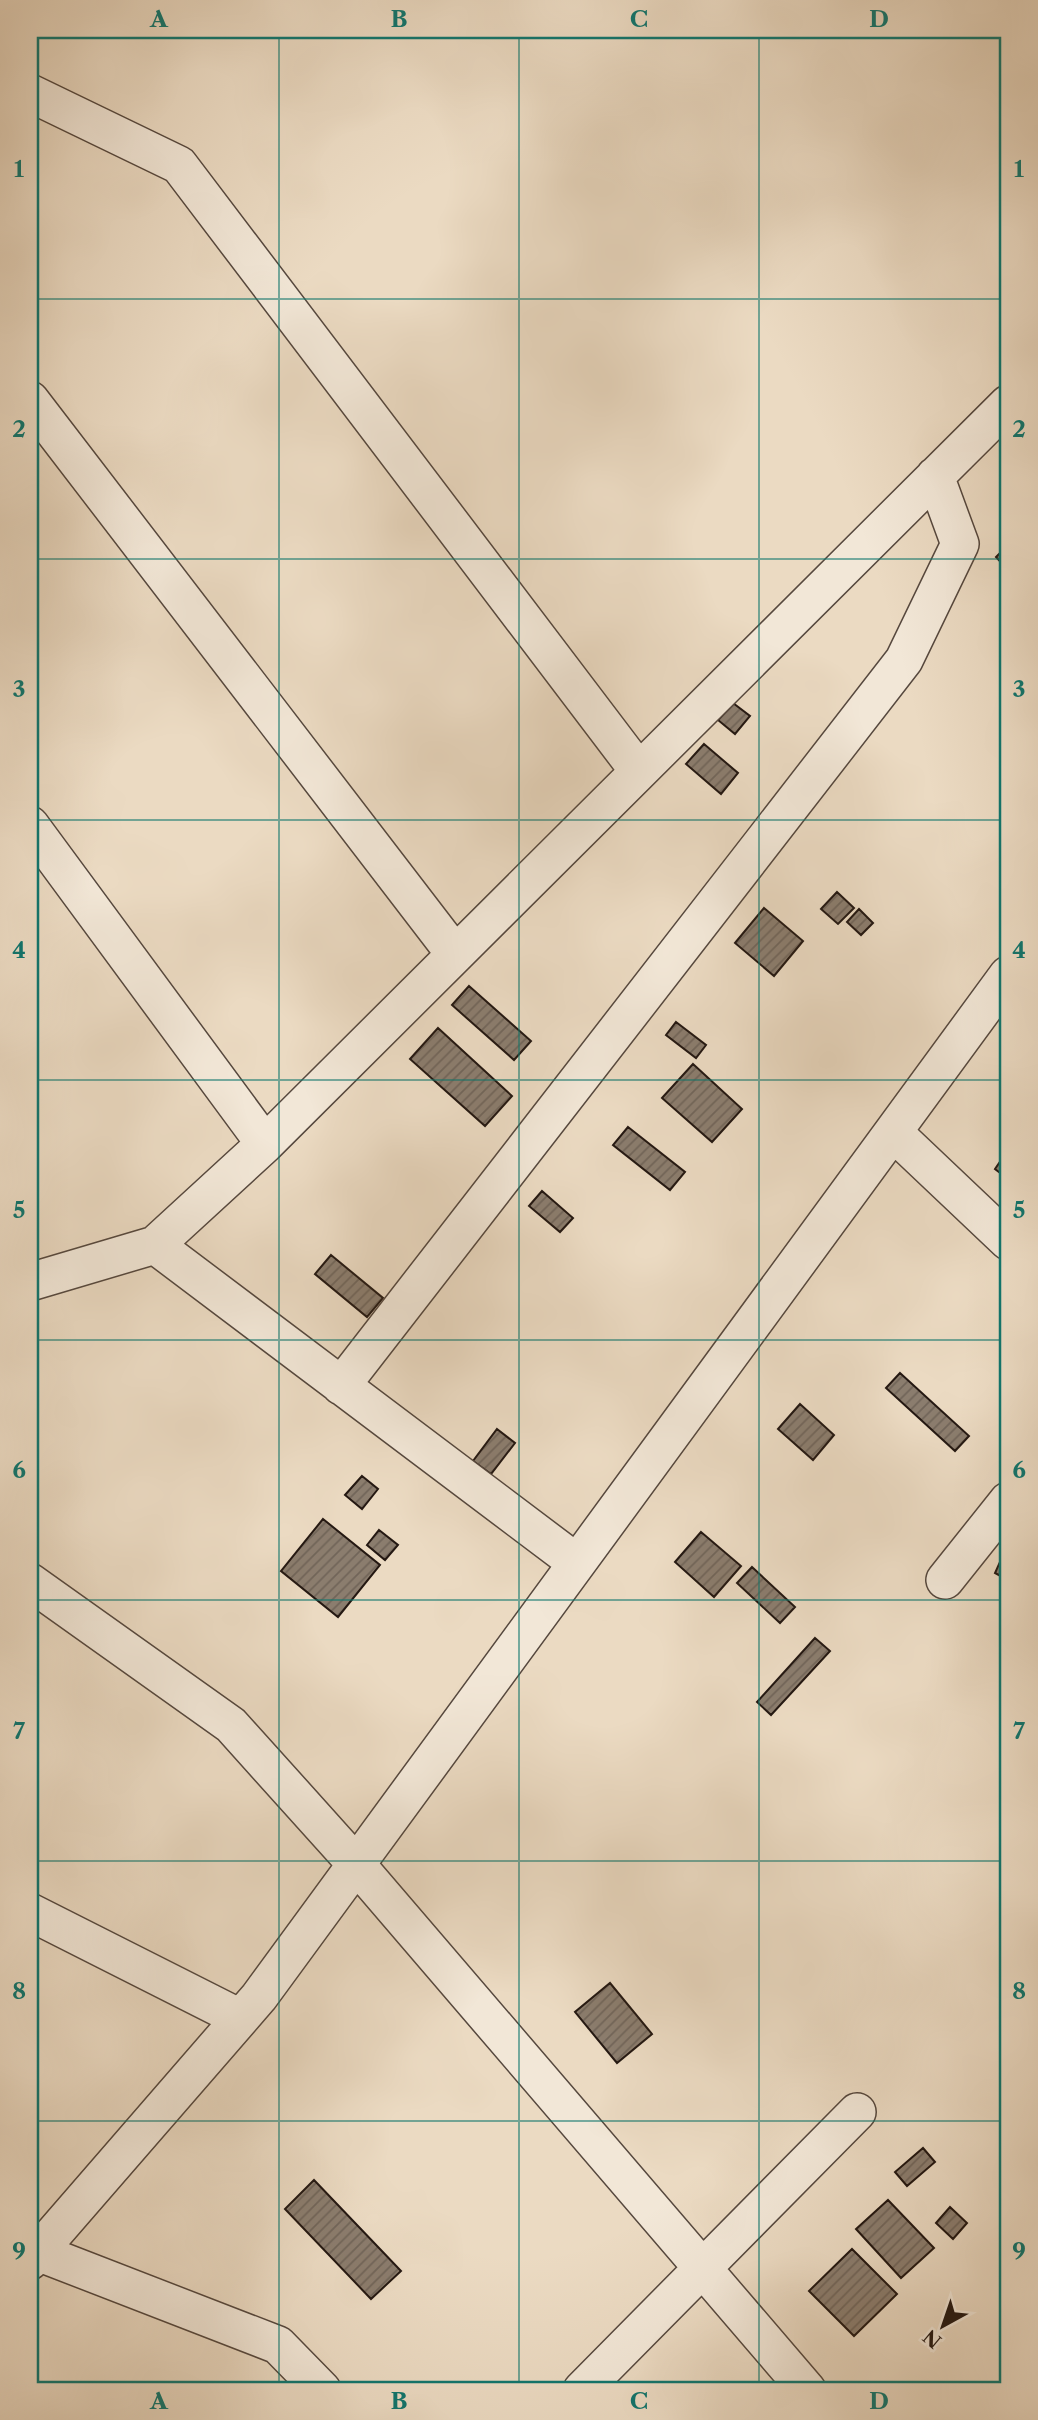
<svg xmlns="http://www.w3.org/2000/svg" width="1038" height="2420" font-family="'Libre Caslon Text',serif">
	<defs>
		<pattern id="building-hatch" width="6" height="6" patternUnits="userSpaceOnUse" patternTransform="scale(1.75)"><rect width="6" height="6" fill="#8b7d6e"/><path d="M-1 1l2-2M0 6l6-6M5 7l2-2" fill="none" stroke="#716559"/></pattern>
	</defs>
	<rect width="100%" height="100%" fill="#ebdac2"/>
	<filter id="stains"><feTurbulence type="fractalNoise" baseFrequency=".00286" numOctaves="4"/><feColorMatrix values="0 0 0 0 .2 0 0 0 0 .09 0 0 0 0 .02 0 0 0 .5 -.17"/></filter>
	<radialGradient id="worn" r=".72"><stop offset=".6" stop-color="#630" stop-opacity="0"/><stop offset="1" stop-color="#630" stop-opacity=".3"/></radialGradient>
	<!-- building -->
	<path fill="url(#building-hatch)" stroke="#241812" stroke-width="2" d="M1008,545V570L996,557Z
		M733,703L750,716L735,734L718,720Z
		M704,744L738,773L721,794L686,764Z
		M837,892L854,908L838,924L821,909Z
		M764,908L803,941L774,976L735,943Z
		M859,909L873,923L861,935L847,922Z
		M469,986L531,1041L514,1060L452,1005Z
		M676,1022L706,1045L696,1058L666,1035Z
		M438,1028L512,1096L485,1126L410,1059Z
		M693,1064L742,1109L712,1142L662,1098Z
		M628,1127L685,1172L670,1190L613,1145Z
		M1008,1150V1179L995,1169Z
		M542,1191L573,1218L560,1232L529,1206Z
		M331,1255L383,1298L367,1317L315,1274Z
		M900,1373L969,1436L955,1451L886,1388Z
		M800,1404L834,1435L813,1460L778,1429Z
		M497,1429L515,1443L491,1474L473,1461Z
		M362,1476L378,1489L362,1509L345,1495Z
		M323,1519L380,1565L338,1617L281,1571Z
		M379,1530L398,1545L385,1560L367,1545Z
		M701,1532L741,1566L714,1597L675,1562Z
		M1004,1553L1008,1555V1580L995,1573Z
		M752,1567L795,1607L780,1623L737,1583Z
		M815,1638L830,1651L771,1715L757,1702Z
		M610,1983L652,2034L617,2063L575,2012Z
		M923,2148L935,2162L907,2186L895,2172Z
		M314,2180L401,2271L371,2299L285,2209Z
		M888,2200L934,2248L901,2278L856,2229Z
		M950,2207L967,2223L953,2239L936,2223Z
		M852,2249L897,2294L854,2336L809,2291Z"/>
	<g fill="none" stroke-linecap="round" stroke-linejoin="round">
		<defs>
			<path id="minor" d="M30,93L179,165L638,770
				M30,400L455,954
				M30,825L265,1144
				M893,1132L1008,1241
				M155,1245L265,1144L1008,404
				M30,1282L155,1245L577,1563
				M341,1386L904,660L960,544L935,476
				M945,1580L1008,1501
				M30,1582L231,1725L356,1864L807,2390
				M30,1912L240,2018
				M30,2249L278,2345L322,2390
				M30,2261L259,1997L1008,975
				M582,2390L857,2112"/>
		</defs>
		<!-- minor casing -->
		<use href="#minor" stroke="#56483e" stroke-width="40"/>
		<!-- minor -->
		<use href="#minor" stroke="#f2e7d7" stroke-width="37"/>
	</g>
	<!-- grid -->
	<path fill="none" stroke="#0f766e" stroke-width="2" stroke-opacity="0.55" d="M279,30V2390M519,30V2390M759,30V2390M30,299H1008M30,559H1008M30,820H1008M30,1080H1008M30,1340H1008M30,1600H1008M30,1861H1008M30,2121H1008"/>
	<!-- margin -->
	<rect width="1038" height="2420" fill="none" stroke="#ebdac2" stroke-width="77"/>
	<!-- north arrow -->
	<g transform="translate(943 2326) rotate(220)" stroke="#f2e7d7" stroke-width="5" paint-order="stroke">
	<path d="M0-5L12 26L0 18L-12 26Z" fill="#241812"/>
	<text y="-10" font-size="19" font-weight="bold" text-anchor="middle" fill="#241812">N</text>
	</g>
	<rect x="38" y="38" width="962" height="2344" fill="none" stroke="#0f766e" stroke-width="2.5"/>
	<g font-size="23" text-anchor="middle" font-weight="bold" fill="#0f766e">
		<text x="159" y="27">A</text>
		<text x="399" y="27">B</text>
		<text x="639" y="27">C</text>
		<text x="879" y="27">D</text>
		<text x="19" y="177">1</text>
		<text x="1019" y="177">1</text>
		<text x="19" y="437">2</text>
		<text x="1019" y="437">2</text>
		<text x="19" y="697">3</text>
		<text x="1019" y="697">3</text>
		<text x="19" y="958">4</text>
		<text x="1019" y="958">4</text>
		<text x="19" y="1218">5</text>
		<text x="1019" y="1218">5</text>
		<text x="19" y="1478">6</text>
		<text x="1019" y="1478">6</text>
		<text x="19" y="1739">7</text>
		<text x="1019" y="1739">7</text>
		<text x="19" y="1999">8</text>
		<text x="1019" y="1999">8</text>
		<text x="19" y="2259">9</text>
		<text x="1019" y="2259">9</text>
		<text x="159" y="2409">A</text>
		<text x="399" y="2409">B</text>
		<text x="639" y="2409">C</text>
		<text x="879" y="2409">D</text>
	</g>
	<rect width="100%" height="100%" filter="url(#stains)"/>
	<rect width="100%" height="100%" fill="url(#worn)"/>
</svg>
